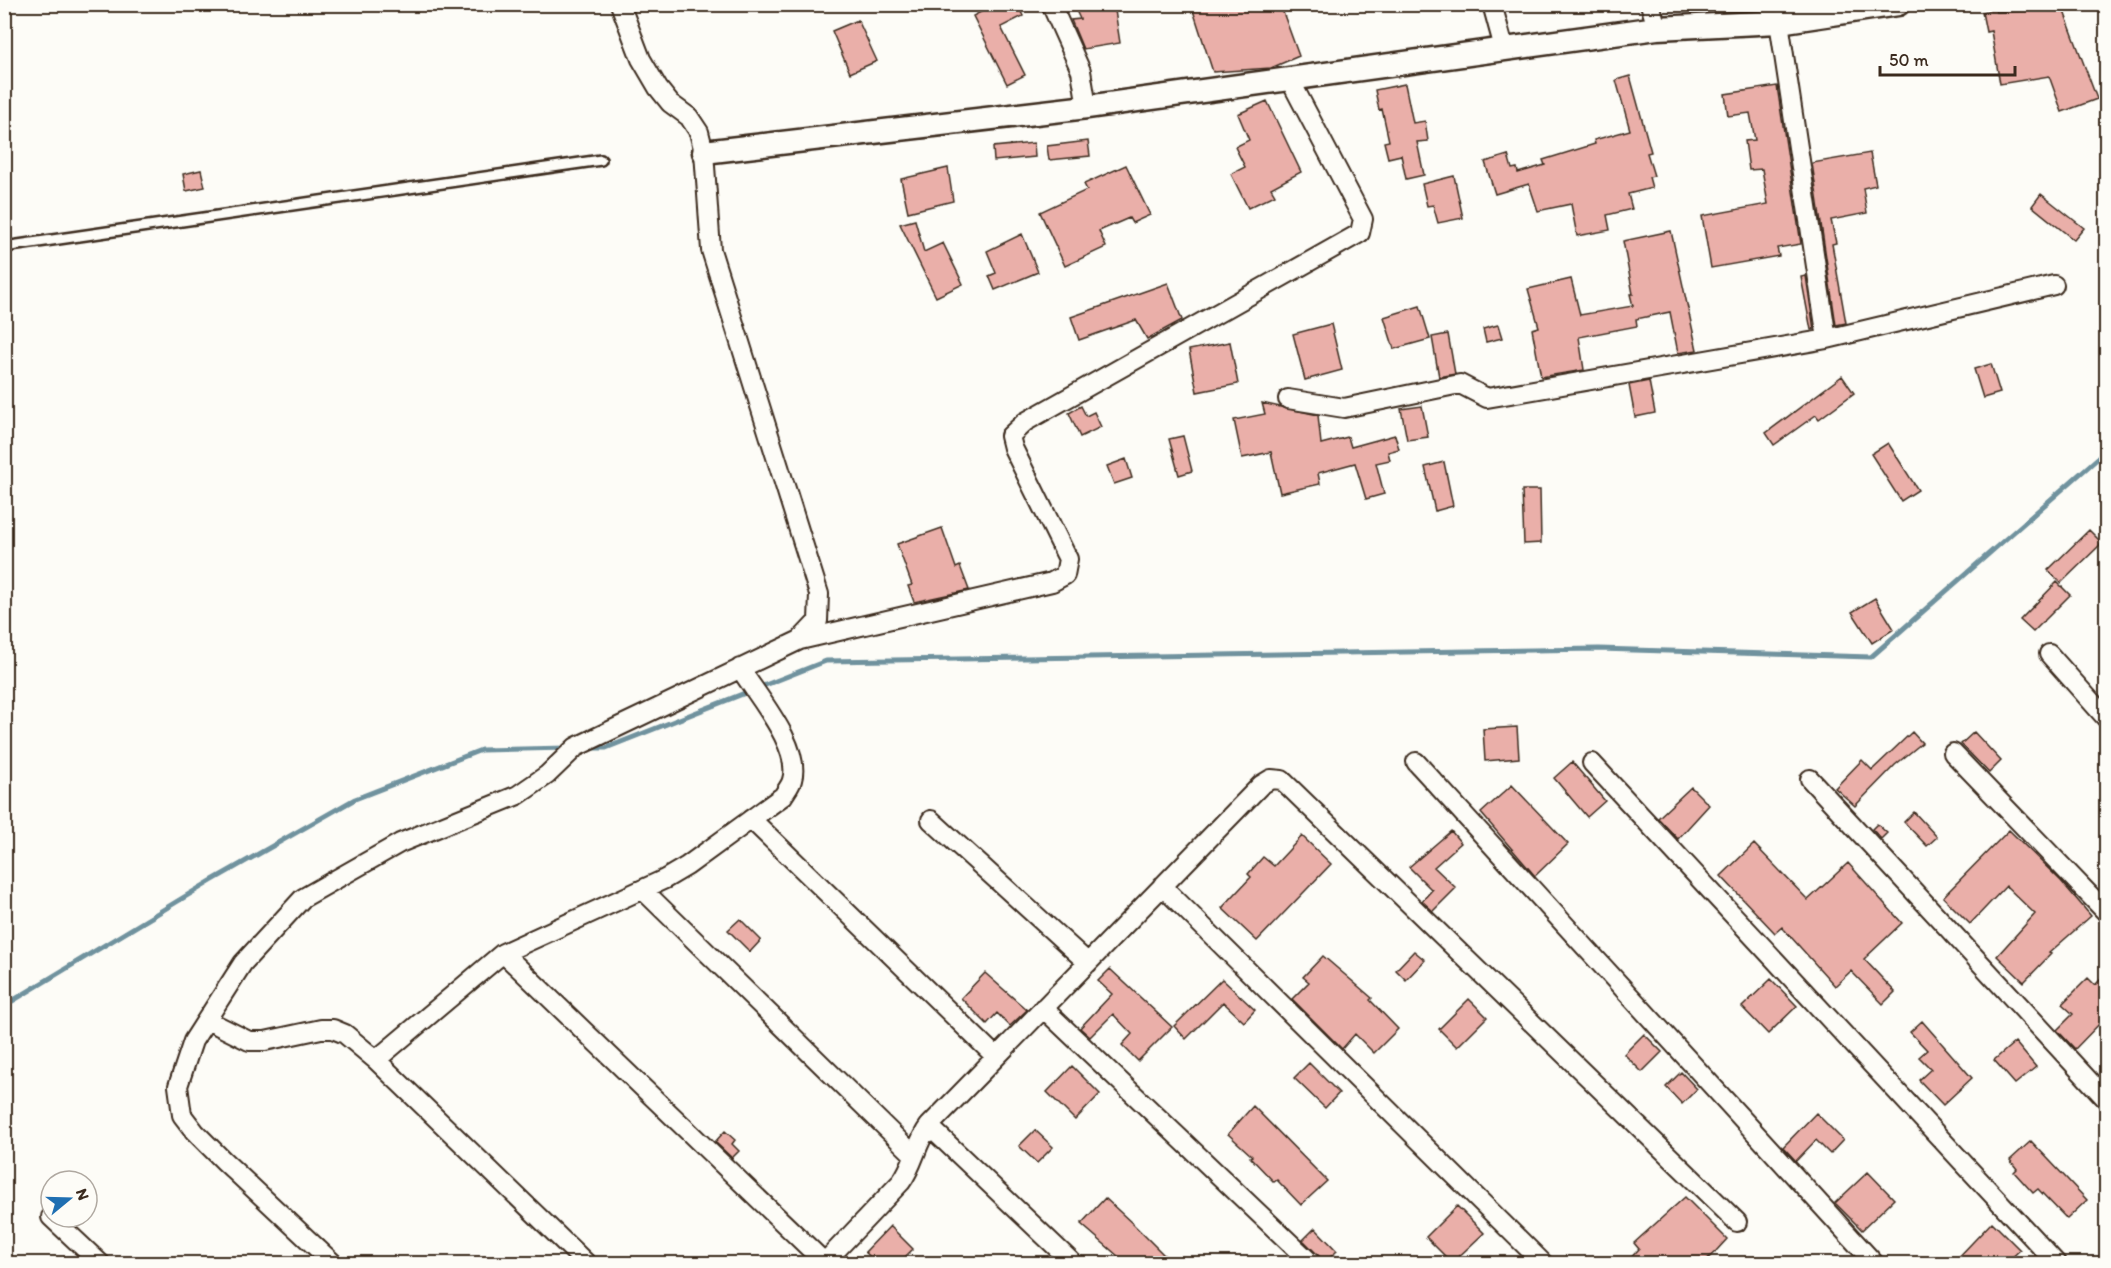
<svg xmlns="http://www.w3.org/2000/svg" width="2111" height="1268" font-family="Itim,sans-serif">
	<rect width="100%" height="100%" fill="#fdfcf7"/>
	<filter id="ink" filterUnits="userSpaceOnUse"><feTurbulence type="fractalNoise" baseFrequency=".0167" numOctaves="2"/><feDisplacementMap in="SourceGraphic" scale="12" xChannelSelector="R" yChannelSelector="G"/><feConvolveMatrix kernelMatrix="1 2 1 2 8 2 1 2 1" color-interpolation-filters="sRGB"/></filter>
	<g filter="url(#ink)">
		<g fill="none" stroke-linecap="round" stroke-linejoin="round">
			<!-- stream -->
			<path stroke="#6f929e" stroke-width="5" d="M589,748H606L826,661L1599,649L1871,657L2106,451
				M4,1006L211,881L355,799L481,750L567,748"/>
		</g>
		<!-- building -->
		<path fill="#eaafa9" stroke="#3b2a1e" stroke-width="1.5" d="M996,4H1017L1023,16L1001,27L1025,75L1007,84L973,16Z
			M1073,4H1114L1120,43L1083,49L1071,20L1080,19Z
			M1191,4H1280L1299,56L1271,68L1213,72Z
			M2062,6L2097,99L2062,112L2049,76L2000,84L1991,31L1986,32L1982,12L1996,9V12L2029,11Z
			M858,20L877,61L850,73L832,31Z
			M1630,76L1651,152L1647,153L1654,176L1649,177L1652,188L1628,194L1632,209L1607,215L1610,230L1577,236L1571,204L1538,211L1529,184L1495,194L1485,162L1508,155L1512,169L1517,168L1518,173L1545,165L1543,160L1595,144L1594,140L1630,130L1616,80Z
			M1405,84L1413,123L1425,121L1428,141L1417,142L1424,175L1406,179L1401,155L1388,158L1384,142L1389,141L1382,109L1379,110L1375,90Z
			M1777,86L1801,244L1777,248L1779,256L1711,268L1702,216L1768,204L1762,169L1749,170L1745,141L1755,140L1750,113L1728,116L1725,94Z
			M1267,101L1301,172L1271,188L1275,195L1248,208L1231,174L1245,167L1235,147L1249,140L1238,114Z
			M1088,141L1090,156L1049,160L1047,146Z
			M1034,143L1035,157L994,161L993,147Z
			M1870,153L1876,185L1863,188L1867,213L1831,220L1836,243L1832,244L1846,323L1836,325L1812,163Z
			M1126,165L1150,215L1132,223L1129,218L1099,231L1106,247L1065,266L1040,212L1087,190L1084,184Z
			M948,168L953,201L908,212L901,179Z
			M201,170L205,187L186,191L183,174Z
			M1454,176L1463,218L1438,223L1433,205L1427,206L1422,184Z
			M2041,194L2084,228L2074,240L2032,206Z
			M915,220L924,252L943,243L963,284L936,297L900,224Z
			M1671,231L1697,350L1678,353L1670,312L1636,319L1637,326L1579,337L1584,370L1541,377L1532,329L1539,327L1528,289L1571,279L1580,315L1633,306L1630,294H1633L1623,241Z
			M1022,234L1038,272L995,290L989,276L996,273L987,251Z
			M1806,276L1814,330H1811L1801,277Z
			M1168,283L1182,320L1147,339L1136,320L1079,340L1071,317Z
			M1420,306L1430,339L1394,349L1384,317Z
			M1331,324L1342,370L1305,380L1293,334Z
			M1498,325L1502,338L1486,342L1483,329Z
			M1448,334L1455,374L1439,377L1432,337Z
			M1230,342L1238,384L1197,392L1189,350Z
			M1991,364L2000,393L1983,398L1974,369Z
			M1842,376L1854,393L1819,419L1816,415L1774,445L1766,433Z
			M1649,381L1655,413L1635,417L1629,385Z
			M1262,403L1318,415L1321,444L1348,437L1351,447L1395,435L1399,449L1388,452L1390,460L1376,463L1384,494L1366,499L1355,463L1318,473L1320,484L1280,493L1271,452L1242,458L1234,420L1265,414Z
			M1081,406L1086,416L1094,412L1101,427L1080,437L1069,413Z
			M1422,406L1428,437L1407,440L1401,409Z
			M1183,436L1192,471L1179,475L1169,439Z
			M1888,443L1918,490L1901,501L1871,454Z
			M1126,459L1132,478L1114,484L1107,466Z
			M1444,462L1453,506L1435,511L1425,467Z
			M1522,490H1540L1541,543L1524,544Z
			M942,528L956,568L960,566L969,590L914,602L908,586L912,585L897,544Z
			M2089,530L2102,543L2061,583L2048,570Z
			M2057,582L2070,595L2033,632L2020,620Z
			M1875,598L1894,629L1872,643L1852,612Z
			M1517,727L1519,758L1485,761L1483,729Z
			M1912,732L1922,743L1895,765L1855,806L1835,788L1862,760L1872,770Z
			M1974,732L2001,761L1989,773L1961,744Z
			M1572,762L1605,801L1587,817L1554,778Z
			M1512,785L1568,844L1535,876L1481,813Z
			M1691,787L1709,805L1678,839L1658,818Z
			M1914,812L1937,837L1927,846L1904,822Z
			M1877,824L1887,833L1881,839L1872,829Z
			M2009,830L2061,881L2091,916L2049,953L2051,954L2024,982L1997,956L2035,914L2006,886L1970,924L1943,897Z
			M1451,831L1461,843L1434,867L1456,888L1433,911L1422,901L1432,890L1409,867Z
			M1302,836L1331,864L1257,941L1222,908L1251,877L1248,874L1263,857L1274,866Z
			M1754,844L1808,900L1848,863L1902,923L1864,959L1895,992L1883,1004L1851,971L1835,986L1782,927L1775,933L1721,876Z
			M740,919L761,940L750,952L728,930Z
			M1414,951L1425,960L1406,980L1396,970Z
			M1323,956L1372,998L1370,1000L1398,1029L1374,1053L1355,1034L1342,1049L1292,999L1309,982L1303,977Z
			M1110,969L1172,1027L1138,1061L1122,1045L1132,1034L1113,1014L1090,1037L1080,1028L1112,994L1098,981Z
			M985,973L1027,1010L1010,1026L997,1013L987,1024L961,998Z
			M2106,974V1017L2075,1049L2057,1030L2073,1014L2062,1004L2088,978L2095,985Z
			M1222,979L1255,1010L1244,1022L1223,1002L1186,1039L1174,1026Z
			M1771,979L1797,1006L1768,1034L1742,1007Z
			M1469,999L1487,1017L1457,1047L1439,1029Z
			M1922,1021L1972,1078L1943,1105L1919,1080L1931,1069L1919,1057L1927,1050L1910,1032Z
			M1644,1034L1662,1052L1642,1072L1624,1054Z
			M2015,1042L2036,1067L2015,1084L1994,1060Z
			M1309,1063L1339,1093L1325,1108L1294,1078Z
			M1072,1066L1100,1094L1075,1120L1047,1092Z
			M1681,1072L1697,1089L1682,1104L1666,1087Z
			M1253,1106L1327,1181L1301,1205L1277,1180L1274,1182L1250,1157L1252,1156L1228,1134Z
			M1816,1113L1843,1140L1830,1154L1816,1140L1796,1161L1783,1147Z
			M1035,1130L1053,1147L1037,1163L1019,1146Z
			M725,1131L735,1140L732,1144L739,1151L732,1158L715,1142Z
			M2031,1141L2087,1200L2067,1219L2038,1189L2033,1193L2014,1172L2017,1169L2010,1160Z
			M1868,1172L1894,1199L1862,1230L1835,1203Z
			M1685,1197L1727,1239L1716,1251L1703,1263H1626L1639,1249L1634,1243Z
			M1105,1198L1133,1224L1172,1263H1126L1081,1224Z
			M1457,1206L1484,1233L1452,1263L1426,1237Z
			M1992,1222L2020,1250L2006,1263H1953Z
			M890,1226L913,1249L899,1263H877L865,1252Z
			M1315,1228L1337,1251L1325,1262L1303,1240Z"/>
		<g fill="none" stroke-linecap="round" stroke-linejoin="round">
			<defs>
				<path id="service" d="M4,247L601,160"/>
				<path id="minor" d="M1051,4L1081,71L1087,107
					M1492,4L1504,48
					M1650,4L1657,28
					M1779,22L1827,339
					M1288,399L1344,408L1460,384L1487,398L1827,339L2054,285
					M800,640L1052,582L1065,575L1068,559L1013,448L1010,436L1025,422L1360,233L1363,219L1289,78
					M2049,654L2106,718
					M1953,753L2106,912
					M1416,762L1875,1264
					M1592,763L2057,1264
					M1810,779L2106,1099
					M751,819L996,1057
					M931,820L1088,963
					M1162,886L1544,1264
					M643,890L914,1155
					M503,953L826,1264
					M1043,1008L1312,1264
					M207,1020L249,1041H265L321,1029H333L345,1034L376,1060L587,1264
					M376,1060L503,953L665,879L687,866L783,796C786,791 791,785 792,780C802,747 756,695 740,668
					M929,1126L1074,1264
					M51,1217L101,1264
					M825,1262L901,1182C914,1165 916,1143 929,1126L1261,785L1271,779L1282,780L1737,1222
					M334,1264L224,1161L195,1132L182,1115L178,1086L193,1041L243,963L303,898L400,843L518,795L547,775L576,747L800,640L818,621L819,594L711,250L704,152L699,132L689,117L670,103L658,88L641,59L620,4"/>
				<path id="tertiary" d="M704,152L1087,107L1657,28L1779,22L1898,4"/>
			</defs>
			<!-- service casing -->
			<use href="#service" stroke="#3b2a1e" stroke-width="14"/>
			<!-- minor casing -->
			<use href="#minor" stroke="#3b2a1e" stroke-width="22"/>
			<!-- tertiary casing -->
			<use href="#tertiary" stroke="#3b2a1e" stroke-width="27"/>
			<!-- service -->
			<use href="#service" stroke="#fdfcf7" stroke-width="9"/>
			<!-- minor -->
			<use href="#minor" stroke="#fdfcf7" stroke-width="18"/>
			<!-- tertiary -->
			<use href="#tertiary" stroke="#fdfcf7" stroke-width="22"/>
		</g>
	</g>
	<!-- margin -->
	<rect width="2111" height="1268" fill="none" stroke="#fdfcf7" stroke-width="24"/>
	<rect x="12" y="12" width="2087" height="1244" fill="none" stroke="#3b2a1e" stroke-width="2" filter="url(#ink)"/>
	<!-- north arrow -->
	<g transform="translate(69 1199) rotate(71)"><circle r="28" fill="#fdfcf7" stroke="#afa8a0" stroke-width="1.5"/>
	<path d="M0-4.5L10 22L0 15L-10 22Z" fill="#1f6fb2"/>
	<text y="-9" font-size="16" font-weight="bold" text-anchor="middle" fill="#3b2a1e">N</text>
	</g>
	<!-- scale -->
	<path d="M1880 66v9h135v-9" fill="none" stroke="#3b2a1e" stroke-width="3"/>
	<text x="1889" y="66" font-size="18" fill="#3b2a1e" stroke="#fdfcf7" stroke-width="4.5" paint-order="stroke">50 m</text>
</svg>
